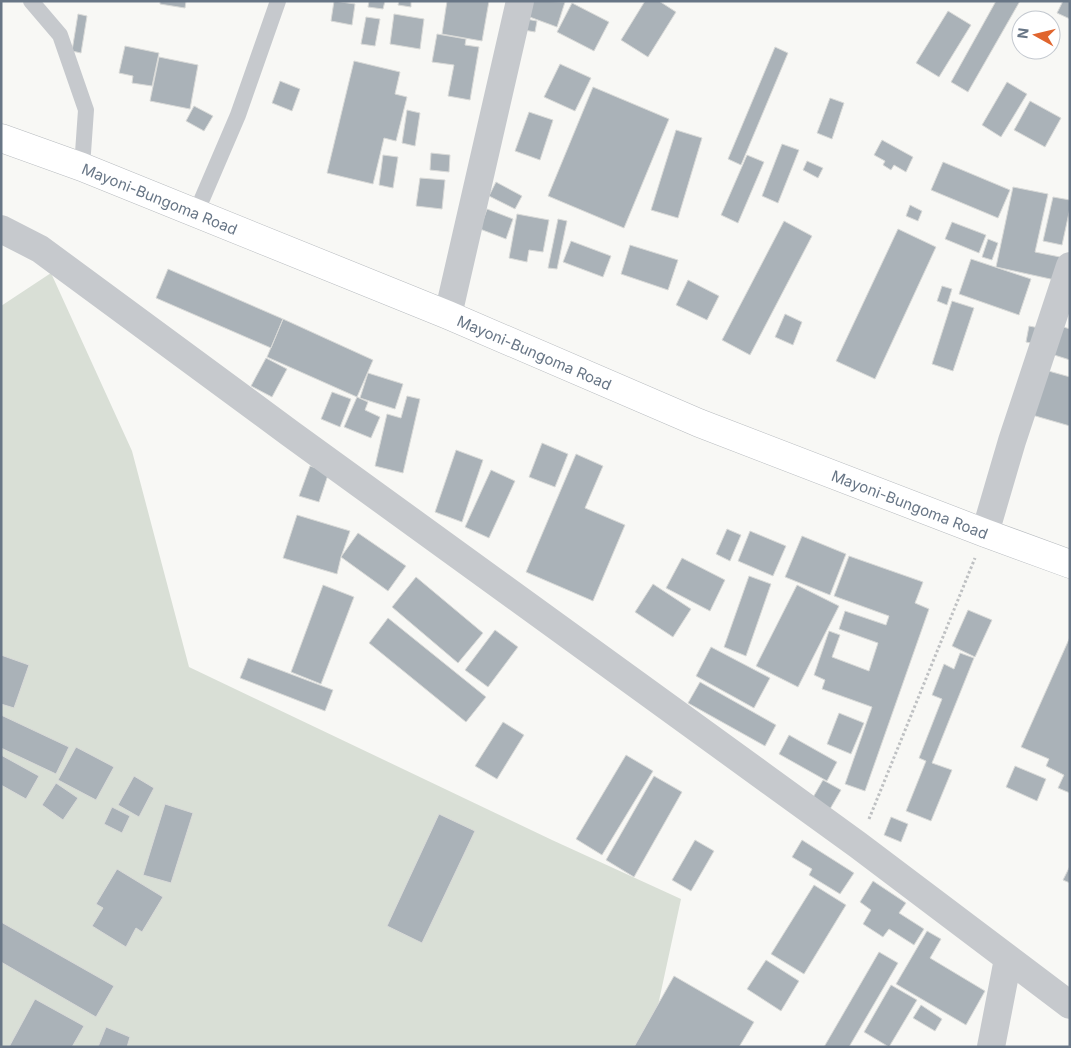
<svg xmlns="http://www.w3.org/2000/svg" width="1071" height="1048" font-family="Inter,sans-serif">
	<rect width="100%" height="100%" fill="#f8f8f5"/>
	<!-- green -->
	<path fill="#d9dfd6" d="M51,273L132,451L189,667L552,840L681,899L649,1047H1V306Z"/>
	<!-- building -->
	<path fill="#aab2b8" stroke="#d9dad8" d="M160,1H186L185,8L160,4Z
		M334,1L355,4L352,25L331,21Z
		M369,1H385L383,9L368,7Z
		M399,1H411V7L398,5Z
		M447,1H489L482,41L442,34Z
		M532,1L565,2L557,27L527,16Z
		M645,1H659L676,12L648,57L621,40Z
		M996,1H1020L968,92L951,82Z
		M1063,1H1070V19L1057,13Z
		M572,3L609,22L594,51L557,32Z
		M948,11L971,25L939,77L916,63Z
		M78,14L87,16L81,53L72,51Z
		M394,14L424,19L420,49L390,44Z
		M366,17L380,19L375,46L361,44Z
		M526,19L537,21L535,32L524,30Z
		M437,34L466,39L465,45L479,47L470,100L448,96L454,65L432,62Z
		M125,46L159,53L152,86L132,83L133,76L119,73Z
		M775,47L788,53L741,165L728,159Z
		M159,57L198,65L190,109L150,101Z
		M354,61L400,72L395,94L407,97L396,141L384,138L373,184L327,173Z
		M560,64L591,78L575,111L544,97Z
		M280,81L300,89L292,111L272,103Z
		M1007,82L1027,94L1001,137L982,125Z
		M593,87L669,119L624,228L548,196Z
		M830,98L844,103L832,139L817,133Z
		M1030,101L1061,118L1045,147L1014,130Z
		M194,106L213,116L204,131L186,121Z
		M407,110L420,113L415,146L402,143Z
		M529,112L553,120L540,160L515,151Z
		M676,130L702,138L678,218L651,210Z
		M882,140L913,157L906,172L894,165L891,170L883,165L885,161L874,155Z
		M782,144L799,150L778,203L762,196Z
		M431,153L450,155L449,172L430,170Z
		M383,155L398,157L393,188L379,185Z
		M747,155L764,162L738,223L721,215Z
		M807,161L823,168L818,178L803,170Z
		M943,162L1010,190L998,218L931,190Z
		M420,178L445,180L442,209L416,206Z
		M496,182L522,196L515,209L489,196Z
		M1013,187L1048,194L1035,252L1060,257L1055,280L996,267Z
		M1053,197L1070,200V208L1062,245L1043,241Z
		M910,205L922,211L918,221L906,216Z
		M487,209L513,219L506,239L480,229Z
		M517,214L549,220L543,252L529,250L527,262L509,258Z
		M558,219L567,221L557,269L548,268Z
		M784,221L812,236L750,355L722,340Z
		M952,222L986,235L979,253L945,239Z
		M898,229L936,247L875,379L836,361Z
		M988,239L998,243L992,260L982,257Z
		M571,241L611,256L603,277L563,262Z
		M630,245L678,260L668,290L621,274Z
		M971,259L1031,279L1019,315L959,294Z
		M168,269L283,319L271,348L156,298Z
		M688,280L719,296L707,320L676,305Z
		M942,286L952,289L947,305L937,301Z
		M952,301L974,308L953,371L932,364Z
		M785,314L802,322L793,345L775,337Z
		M283,319L373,360L357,397L267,357Z
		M1057,325L1070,329V360L1048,353Z
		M1029,326L1039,328L1036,344L1026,342Z
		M266,358L287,369L272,397L251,386Z
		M1045,370L1070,377V426L1032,415Z
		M368,373L403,384L395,409L360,398Z
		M332,392L351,399L340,427L321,419Z
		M407,396L420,399L403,473L375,466L387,414L401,418Z
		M357,397L368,402L365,410L380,417L371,438L344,427Z
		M542,443L568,454L555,487L529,477Z
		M456,450L483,460L462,522L435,512Z
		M576,454L603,466L585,508L625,525L593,601L526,572Z
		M310,466L329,472L319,502L299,496Z
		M491,470L515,481L489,538L465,527Z
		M297,515L350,531L341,557L337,574L283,558Z
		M727,529L741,535L730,561L716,554Z
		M750,531L786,546L773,576L738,561Z
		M358,533L406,566L388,591L341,557Z
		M802,536L846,554L830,595L785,577Z
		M849,556L923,582L915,603L929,609L865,791L845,784L872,707L822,689L825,680L814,675L829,631L840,635L832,657L869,671L878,643L839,629L845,611L886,625L889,616L834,596Z
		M682,558L725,580L710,611L666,588Z
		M749,576L771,584L746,656L724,647Z
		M416,577L483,633L458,663L392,607Z
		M653,584L691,609L673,637L635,612Z
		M323,585L354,597L321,684L291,672Z
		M797,585L839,606L798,687L756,666Z
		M968,610L992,620L975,657L952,646Z
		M388,618L486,697L466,722L369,643Z
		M495,630L518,647L488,687L465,670Z
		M1070,637V793L1058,788L1064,775L1046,766L1049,759L1021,747Z
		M711,647L770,678L754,708L696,676Z
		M960,653L974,658L932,763L952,770L931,821L906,811L926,761L919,758L942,699L932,695L944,664L954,669Z
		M1,655L29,665L14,708L1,704Z
		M248,658L333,690L325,711L240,678Z
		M700,682L776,725L765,746L688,703Z
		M839,713L864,723L851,754L827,744Z
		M1,715L69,747L56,774L1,748Z
		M503,722L524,735L497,779L475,766Z
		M789,735L837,762L827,781L779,754Z
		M76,747L114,767L96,800L58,780Z
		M1,755L39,776L26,799L1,785Z
		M626,755L653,771L602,855L576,839Z
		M1015,766L1046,779L1037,801L1006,787Z
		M134,776L154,788L139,817L118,805Z
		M654,776L682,792L634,877L606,860Z
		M823,780L841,790L830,809L812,799Z
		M56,783L78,798L63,820L42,805Z
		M165,804L193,813L171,883L143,875Z
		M112,807L130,816L122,833L104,824Z
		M439,814L475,831L422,943L387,926Z
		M891,817L908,824L901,842L884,835Z
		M695,840L714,851L691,891L672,880Z
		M802,840L854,873L840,894L809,875L812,869L792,857Z
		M1070,866V883L1063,880Z
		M117,869L163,897L142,932L136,928L126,947L92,926L103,908L96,904Z
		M873,881L906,903L899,913L924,929L914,945L889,929L883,937L863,924L871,910L860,902Z
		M814,885L846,905L804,974L771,954Z
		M1,922L114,986L96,1017L1,962Z
		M927,931L941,939L930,958L985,991L966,1025L896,984Z
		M879,952L898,963L849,1047H824Z
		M766,960L799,981L781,1011L747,989Z
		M674,976L754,1022L739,1047H634Z
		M891,985L917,1000L889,1047L864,1032Z
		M35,999L84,1026L72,1047H9Z
		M921,1005L942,1019L935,1031L913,1018Z
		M106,1027L130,1037L127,1047H98Z"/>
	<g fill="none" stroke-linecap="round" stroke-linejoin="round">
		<defs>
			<g id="primary">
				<path id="s1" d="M1,138L82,167L448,315L699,423L985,533L1070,564"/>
			</g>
		</defs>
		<!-- primary casing -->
		<use href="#primary" stroke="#b7bbbf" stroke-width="29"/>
		<!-- path -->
		<path stroke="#bec0c2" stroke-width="3" stroke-dasharray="2.5 2.5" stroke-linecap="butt" d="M869,819L975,558"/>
		<!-- service -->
		<path stroke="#c6c9cd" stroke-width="16" d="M31,1L60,35L86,110L82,167
			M196,213L238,115L278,1"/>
		<!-- minor -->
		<path stroke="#c6c9cd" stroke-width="28" d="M1,229L40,249L291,434L858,845L1070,1005
			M448,315L520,1
			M985,533L1012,441L1070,266
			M991,1047L1008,959"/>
		<!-- primary -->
		<use href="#primary" stroke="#fff" stroke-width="28"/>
	</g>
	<g text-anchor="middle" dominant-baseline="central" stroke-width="5" stroke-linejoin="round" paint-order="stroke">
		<!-- street labels -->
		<g font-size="15" fill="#687686" stroke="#fff">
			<text stroke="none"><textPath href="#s1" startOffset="170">Mayoni-Bungoma Road</textPath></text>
			<text stroke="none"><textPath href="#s1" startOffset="575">Mayoni-Bungoma Road</textPath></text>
			<text stroke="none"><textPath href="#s1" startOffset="980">Mayoni-Bungoma Road</textPath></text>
		</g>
	</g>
	<!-- border -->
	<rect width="1071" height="1048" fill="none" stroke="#687686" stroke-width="5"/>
	<!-- north arrow -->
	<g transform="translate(1036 35) rotate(278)"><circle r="24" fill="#ffffff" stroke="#c3c8cf"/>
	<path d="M0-4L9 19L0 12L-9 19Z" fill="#e0652e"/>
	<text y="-8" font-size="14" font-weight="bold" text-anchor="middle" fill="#687686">N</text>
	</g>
</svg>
